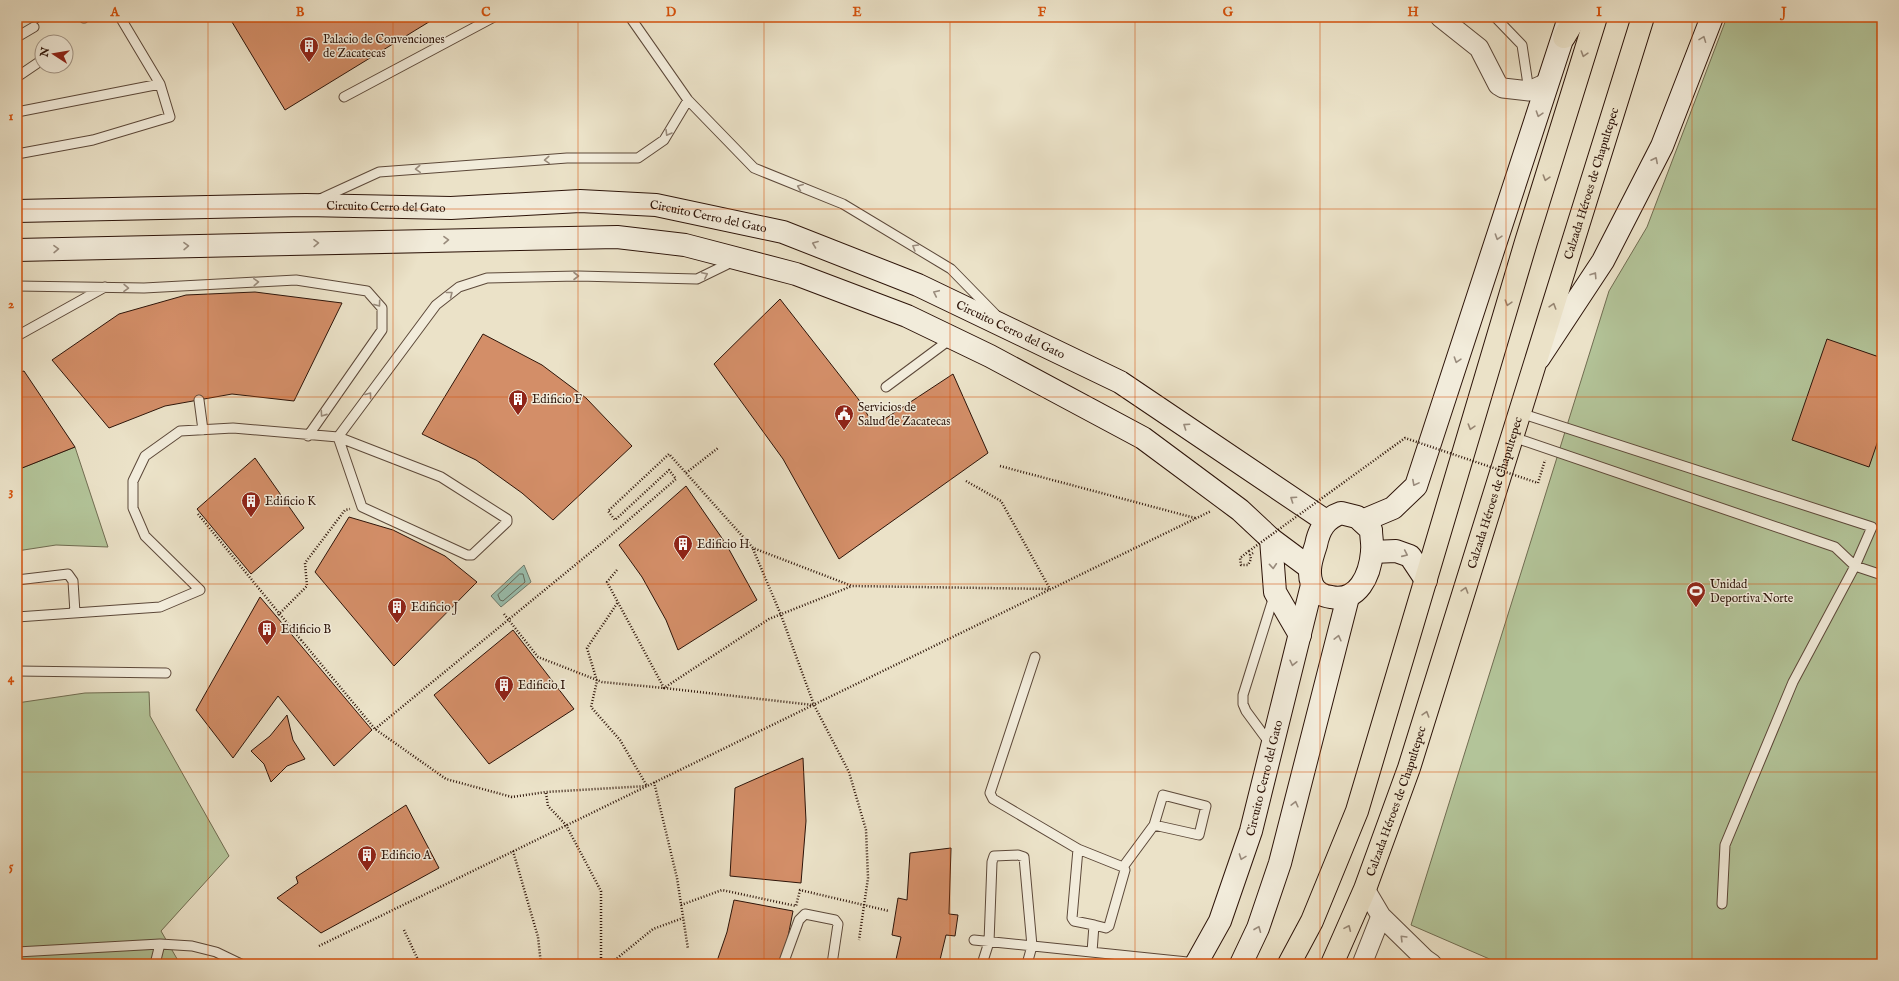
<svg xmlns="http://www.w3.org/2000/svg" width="1899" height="981" font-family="'IM FELL English',serif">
	<rect width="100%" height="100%" fill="#ebe2c8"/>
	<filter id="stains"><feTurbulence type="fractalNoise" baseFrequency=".005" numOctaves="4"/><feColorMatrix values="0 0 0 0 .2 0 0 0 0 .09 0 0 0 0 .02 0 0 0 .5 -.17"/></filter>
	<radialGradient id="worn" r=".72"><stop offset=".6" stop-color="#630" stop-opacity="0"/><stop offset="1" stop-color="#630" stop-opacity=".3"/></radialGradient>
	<!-- green -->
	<path fill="#b3c499" stroke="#706c51" d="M1727,17H1882V964H1501L1411,925L1609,291L1647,227Z
		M75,447L108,547L56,545L17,551V470Z
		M149,692L150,716L229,856L161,931L180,964H17V703L85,693Z"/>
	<!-- water -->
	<path fill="#99bfaf" stroke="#6e7b6d" d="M524,565L531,582L501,607L491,596Z"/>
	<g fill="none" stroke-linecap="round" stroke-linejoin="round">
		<!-- shore -->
		<path stroke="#636a5c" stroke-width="1" d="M520,574H523L525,582L503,601L500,600L498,595Z"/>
	</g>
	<!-- building -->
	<path fill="#d38e68" stroke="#2d1409" d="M229,17H437L285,110Z
		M255,292L342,303L294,401L232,394L165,406L109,428L52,360L119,314L186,295Z
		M780,299L859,400L874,426L953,374L988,453L839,559L783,459L714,364Z
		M483,334L542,365L586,398L632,446L553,520L522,493L476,460L422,434Z
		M1827,339L1882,358V429L1869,467L1792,440Z
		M24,371L75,447L17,470V373Z
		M255,458L304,528L251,574L197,509Z
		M686,486L726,544L757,600L678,650L666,620L642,577L619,545Z
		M349,517L393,530L445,556L477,582L394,666L315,572Z
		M260,597L372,730L334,766L278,696L233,758L196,710Z
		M513,630L574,709L489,764L434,695Z
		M287,715L293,740L305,759L287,766L271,782L264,764L251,751L270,736Z
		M803,758L806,821L801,883L730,876L735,788Z
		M406,805L439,868L321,933L277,898L298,883L296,877Z
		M951,848L949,914L958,915L955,936L946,935L939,964H895L901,937L892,935L898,898L907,900L910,853Z
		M734,900L793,911L786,947L780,964H716L727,932Z"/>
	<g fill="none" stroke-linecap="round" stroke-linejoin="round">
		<defs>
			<path id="lane" d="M32,17L36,18
				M630,17L688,100L754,168L843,204L951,269L995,314
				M1495,17L1522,45L1529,91
				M84,18L85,17
				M17,37L34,27
				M17,77L42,60
				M344,97L494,17
				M17,112L160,84
				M17,154L93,140L170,117L160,84L120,17
				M320,199L379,172L567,158H638L664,140L688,100
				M17,286L144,288L296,280L367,291L382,308V330L308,436
				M17,336L105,287
				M886,387L952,338
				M199,400L203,430
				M1520,413L1872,527L1855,566L1793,682L1725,845L1722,904
				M338,437L436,305L459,287L487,278L578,276L697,279L734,261
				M1513,437L1835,547L1855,566L1882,575
				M17,580L68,574L73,581L75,613
				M17,617L160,607L200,590L145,536L133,508V481L145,456L180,431L233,428L338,437L441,477L507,519V522L472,555H467L362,507L338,437
				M1035,657L990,793L993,799L1078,849L1072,918L1074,921L1094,925L1092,952
				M17,671L166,673
				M1271,745L1246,711L1243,704V695L1274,596
				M1078,849L1123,867L1125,870L1109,926L1106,928L1094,925
				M1123,867L1154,825L1163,795L1206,806L1199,835L1154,825
				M974,940L1197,963
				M17,952L160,944L192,946L216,952L241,964
				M155,964L160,944
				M783,964L799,920L805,914L835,920L838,924L832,964
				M982,964L989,942L992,862L994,856L1018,855L1024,857L1032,946L1027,964"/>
			<path id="street" d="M1440,17L1479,48L1498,85L1503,88L1529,91L1549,82
				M1365,889L1381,916L1425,959L1432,964
				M1362,964L1381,916"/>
			<g id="secondary">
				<path id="s1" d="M17,211L306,205L451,208L580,201L656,205L783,232L918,285L1120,382L1326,521"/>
				<path d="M17,250L617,237L685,245L796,274L907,316L990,356L1143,438L1240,510L1271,539L1310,568"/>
				<path d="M1539,358L1603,261L1662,146L1712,17"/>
				<path d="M1341,513L1357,517L1371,530C1371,537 1373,545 1372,552C1370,575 1358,603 1331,597C1323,596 1315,592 1312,584C1307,571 1312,557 1316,545C1319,529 1326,518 1341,513Z"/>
				<path d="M1362,521L1393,508L1416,486L1569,18"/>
				<path d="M1271,539L1275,592L1300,635"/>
				<path d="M1372,552L1396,551L1410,556L1426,580"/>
				<path id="s2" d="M1196,964L1220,921L1251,831L1312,585"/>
				<path d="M1241,964L1258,928L1280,863L1348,597"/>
			</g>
			<g id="primary">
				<path d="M1564,37L1576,17"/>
				<path d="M1289,964L1312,921L1357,811L1526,242L1596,17"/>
				<path id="s3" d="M1332,964L1365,889L1409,768L1643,17"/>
			</g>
		</defs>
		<!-- lane casing -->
		<use href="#lane" stroke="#5c4839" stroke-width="11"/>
		<!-- street casing -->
		<use href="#street" stroke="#5c4839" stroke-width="21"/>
		<!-- secondary casing -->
		<use href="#secondary" stroke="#2d1409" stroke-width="24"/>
		<!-- primary casing -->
		<use href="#primary" stroke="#2d1409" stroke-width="24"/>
		<!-- path -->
		<path stroke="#2d1409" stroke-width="2.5" stroke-dasharray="1 2" stroke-linecap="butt" d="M1000,466L1195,518
			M686,473L718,448
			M966,481L1001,501L1050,589
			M1538,483L1545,460
			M753,549L781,615L814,705L849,772L866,830L868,878L859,940
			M1249,551L1240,558L1241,565H1248L1251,559L1250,555L1253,553
			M617,570L607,582L664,688L769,619L852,586
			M504,614L538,657L602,682L664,688L813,705
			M278,615L307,586L305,563L345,510L350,509
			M301,640L375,729L446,779L512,797L546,792L647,786L620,740L591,707L597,681L587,648L618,602
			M375,729L602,543L676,479L669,470L615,520L608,511L669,454L753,548L852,586L1050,589
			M654,782L677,878L688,949
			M546,793L548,806L566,825L601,891V964
			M513,851L538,937L541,964
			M681,905L722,890L796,906L800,890L889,911
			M404,930L420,964
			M319,946L1211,511
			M610,964L653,929L683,918"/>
		<!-- lane -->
		<use href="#lane" stroke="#f2ecdb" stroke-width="9"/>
		<!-- street -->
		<use href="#street" stroke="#f2ecdb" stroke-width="19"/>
		<!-- secondary -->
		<use href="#secondary" stroke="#f2ecdb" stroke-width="22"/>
		<!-- primary -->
		<use href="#primary" stroke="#ebe2c8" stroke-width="22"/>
		<!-- path-bridge -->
		<path stroke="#2d1409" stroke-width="2.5" stroke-dasharray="1 2" stroke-linecap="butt" d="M198,514L301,640
			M1249,551L1405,438L1538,483"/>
	</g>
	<!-- one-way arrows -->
	<defs><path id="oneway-chevron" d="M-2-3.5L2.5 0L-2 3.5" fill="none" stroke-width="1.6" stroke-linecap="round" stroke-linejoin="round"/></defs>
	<g stroke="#998b7c">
		<use href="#oneway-chevron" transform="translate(1703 39) rotate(-69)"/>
		<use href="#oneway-chevron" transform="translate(1539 114) rotate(108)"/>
		<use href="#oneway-chevron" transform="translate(668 133) rotate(121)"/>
		<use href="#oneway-chevron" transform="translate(547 160) rotate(176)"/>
		<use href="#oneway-chevron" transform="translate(1655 160) rotate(-63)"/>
		<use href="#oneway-chevron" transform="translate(418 169) rotate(176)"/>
		<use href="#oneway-chevron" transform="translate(800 187) rotate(-158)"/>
		<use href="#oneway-chevron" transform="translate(1498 237) rotate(108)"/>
		<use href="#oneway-chevron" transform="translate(446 240) rotate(-1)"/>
		<use href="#oneway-chevron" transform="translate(316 243) rotate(-1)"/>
		<use href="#oneway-chevron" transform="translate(815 244) rotate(-159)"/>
		<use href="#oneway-chevron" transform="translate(186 246) rotate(-1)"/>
		<use href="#oneway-chevron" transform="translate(915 247) rotate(-149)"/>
		<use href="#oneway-chevron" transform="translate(56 249) rotate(-1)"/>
		<use href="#oneway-chevron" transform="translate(705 275) rotate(-26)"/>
		<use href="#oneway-chevron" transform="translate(1594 275) rotate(-57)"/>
		<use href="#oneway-chevron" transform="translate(576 276)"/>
		<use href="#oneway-chevron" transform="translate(256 282) rotate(-3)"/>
		<use href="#oneway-chevron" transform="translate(126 288) rotate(1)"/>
		<use href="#oneway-chevron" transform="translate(936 293) rotate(-155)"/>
		<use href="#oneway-chevron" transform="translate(450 294) rotate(-38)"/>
		<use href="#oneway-chevron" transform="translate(378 304) rotate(54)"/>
		<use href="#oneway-chevron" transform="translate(1457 360) rotate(108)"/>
		<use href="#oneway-chevron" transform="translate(369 395) rotate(-53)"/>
		<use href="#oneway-chevron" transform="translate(323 414) rotate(125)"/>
		<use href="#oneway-chevron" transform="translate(1186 426) rotate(-146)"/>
		<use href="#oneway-chevron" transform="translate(1415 483) rotate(118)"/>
		<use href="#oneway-chevron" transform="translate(1293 499) rotate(-146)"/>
		<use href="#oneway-chevron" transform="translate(1405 554) rotate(24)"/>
		<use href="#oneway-chevron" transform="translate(1273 566) rotate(86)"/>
		<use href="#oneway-chevron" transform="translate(1338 638) rotate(-76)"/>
		<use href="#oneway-chevron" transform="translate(1293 663) rotate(103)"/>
		<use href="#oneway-chevron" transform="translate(1295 804) rotate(-76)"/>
		<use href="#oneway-chevron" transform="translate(1242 857) rotate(110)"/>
		<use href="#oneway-chevron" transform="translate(1258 929) rotate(-68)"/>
		<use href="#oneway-chevron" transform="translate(1403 938) rotate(-135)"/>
	</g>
	<g stroke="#968572">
		<use href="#oneway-chevron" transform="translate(1584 54) rotate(107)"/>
		<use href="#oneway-chevron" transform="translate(1546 178) rotate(107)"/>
		<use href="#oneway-chevron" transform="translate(1508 303) rotate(107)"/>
		<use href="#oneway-chevron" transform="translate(1553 306) rotate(-73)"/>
		<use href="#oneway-chevron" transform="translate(1471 427) rotate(107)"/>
		<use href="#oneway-chevron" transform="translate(1465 590) rotate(-73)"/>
		<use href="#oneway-chevron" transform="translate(1426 714) rotate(-73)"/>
		<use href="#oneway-chevron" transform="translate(1348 928) rotate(-66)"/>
	</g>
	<!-- grid -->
	<path fill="none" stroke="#d5520c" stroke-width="1" stroke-opacity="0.55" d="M208,17V964M393,17V964M578,17V964M764,17V964M950,17V964M1135,17V964M1320,17V964M1506,17V964M1692,17V964M17,209H1882M17,397H1882M17,584H1882M17,772H1882"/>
	<!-- icons -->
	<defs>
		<symbol id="building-pin" viewBox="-11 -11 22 30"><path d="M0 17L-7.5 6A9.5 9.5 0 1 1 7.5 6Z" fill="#8f2418" stroke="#f2ecdb"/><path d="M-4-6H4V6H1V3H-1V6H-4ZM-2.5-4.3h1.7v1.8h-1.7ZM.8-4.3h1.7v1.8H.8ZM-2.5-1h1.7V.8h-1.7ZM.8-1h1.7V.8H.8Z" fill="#fff"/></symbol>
		<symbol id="civic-pin" viewBox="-11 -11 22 30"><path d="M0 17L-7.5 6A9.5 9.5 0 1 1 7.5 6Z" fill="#8f2418" stroke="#f2ecdb"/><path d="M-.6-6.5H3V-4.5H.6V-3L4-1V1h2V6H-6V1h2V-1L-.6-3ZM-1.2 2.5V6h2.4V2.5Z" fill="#fff"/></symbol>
		<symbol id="stadium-pin" viewBox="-11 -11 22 30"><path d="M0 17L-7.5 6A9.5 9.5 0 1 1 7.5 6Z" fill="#8f2418" stroke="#f2ecdb"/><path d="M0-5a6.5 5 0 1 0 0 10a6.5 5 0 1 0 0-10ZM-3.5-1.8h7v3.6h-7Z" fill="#fff"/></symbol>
	</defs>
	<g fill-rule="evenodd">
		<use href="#building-pin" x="298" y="35" width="22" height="30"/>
		<use href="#building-pin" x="507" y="388" width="22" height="30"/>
		<use href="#civic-pin" x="833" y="403" width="22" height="30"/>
		<use href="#building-pin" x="240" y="490" width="22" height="30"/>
		<use href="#building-pin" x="672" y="533" width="22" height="30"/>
		<use href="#stadium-pin" x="1685" y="580" width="22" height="30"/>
		<use href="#building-pin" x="386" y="596" width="22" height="30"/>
		<use href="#building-pin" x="256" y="618" width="22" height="30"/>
		<use href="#building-pin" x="493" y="674" width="22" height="30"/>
		<use href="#building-pin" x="356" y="844" width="22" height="30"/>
	</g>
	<g text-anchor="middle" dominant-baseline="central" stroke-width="3" stroke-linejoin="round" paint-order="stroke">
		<!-- poi labels -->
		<g font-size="12" fill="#2d1409" stroke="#f2ecdb" text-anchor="start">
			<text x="323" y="39">Palacio de Convenciones<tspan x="323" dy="14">de Zacatecas</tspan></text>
			<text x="532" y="399">Edificio F</text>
			<text x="858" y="407">Servicios de<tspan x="858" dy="14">Salud de Zacatecas</tspan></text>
			<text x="265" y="501">Edificio K</text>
			<text x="697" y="544">Edificio H</text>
			<text x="1710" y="584">Unidad<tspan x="1710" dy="14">Deportiva Norte</tspan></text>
			<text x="411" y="607">Edificio J</text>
			<text x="281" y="629">Edificio B</text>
			<text x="518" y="685">Edificio I</text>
			<text x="381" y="855">Edificio A</text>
		</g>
		<!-- street labels -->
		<g font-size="12" fill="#2d1409" stroke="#f2ecdb">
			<text stroke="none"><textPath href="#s3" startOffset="823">Calzada Héroes de Chapultepec</textPath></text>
			<text stroke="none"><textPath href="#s1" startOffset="369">Circuito Cerro del Gato</textPath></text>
			<text stroke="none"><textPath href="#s1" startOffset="693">Circuito Cerro del Gato</textPath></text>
			<text stroke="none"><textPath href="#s1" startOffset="1017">Circuito Cerro del Gato</textPath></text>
			<text stroke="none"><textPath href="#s3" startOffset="499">Calzada Héroes de Chapultepec</textPath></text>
			<text stroke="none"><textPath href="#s2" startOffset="199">Circuito Cerro del Gato</textPath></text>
			<text stroke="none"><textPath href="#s3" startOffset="175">Calzada Héroes de Chapultepec</textPath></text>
		</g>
	</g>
	<!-- margin -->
	<rect width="1899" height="981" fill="none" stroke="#ebe2c8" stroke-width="44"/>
	<!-- north arrow -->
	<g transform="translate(54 54) rotate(282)"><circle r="19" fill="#f2ecdb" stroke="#a39687"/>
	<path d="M0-3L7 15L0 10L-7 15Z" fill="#8f2418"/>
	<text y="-6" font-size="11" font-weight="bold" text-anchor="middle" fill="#2d1409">N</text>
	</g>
	<rect x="22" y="22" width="1855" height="937" fill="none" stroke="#d5520c" stroke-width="1.5"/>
	<g font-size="13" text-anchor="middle" font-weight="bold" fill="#d5520c">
		<text x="115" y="16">A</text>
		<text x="300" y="16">B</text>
		<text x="486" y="16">C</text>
		<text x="671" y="16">D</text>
		<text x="857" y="16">E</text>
		<text x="1042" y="16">F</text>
		<text x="1228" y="16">G</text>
		<text x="1413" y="16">H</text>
		<text x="1599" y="16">I</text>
		<text x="1784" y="16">J</text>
		<text x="11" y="120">1</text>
		<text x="11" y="308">2</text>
		<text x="11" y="495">3</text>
		<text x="11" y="682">4</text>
		<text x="11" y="870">5</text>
	</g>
	<rect width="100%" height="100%" filter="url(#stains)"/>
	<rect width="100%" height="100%" fill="url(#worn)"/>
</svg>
